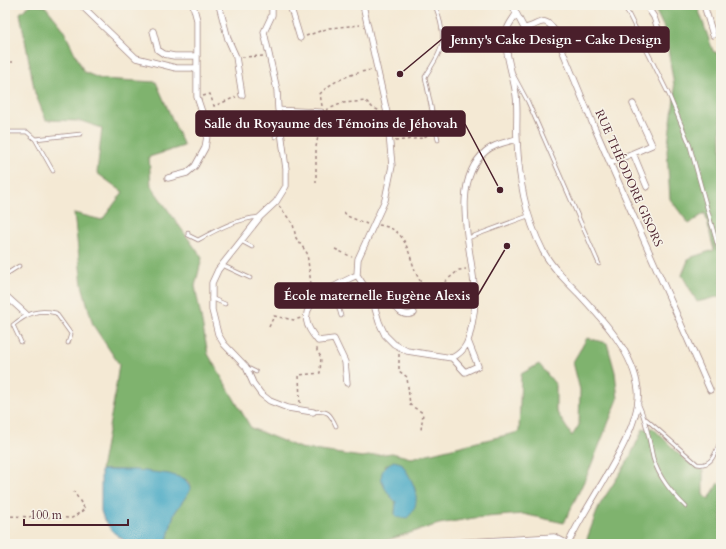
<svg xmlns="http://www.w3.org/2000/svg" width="726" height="549" font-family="Cardo,serif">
	<rect width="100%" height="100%" fill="#f7f3e8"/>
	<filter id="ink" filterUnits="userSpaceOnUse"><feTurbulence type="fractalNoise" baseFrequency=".025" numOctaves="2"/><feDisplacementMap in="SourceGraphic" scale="8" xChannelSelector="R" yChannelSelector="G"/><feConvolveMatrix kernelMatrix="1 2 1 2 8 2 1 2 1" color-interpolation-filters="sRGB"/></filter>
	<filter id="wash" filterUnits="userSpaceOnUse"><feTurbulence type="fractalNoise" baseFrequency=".012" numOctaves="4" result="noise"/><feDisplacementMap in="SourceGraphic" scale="16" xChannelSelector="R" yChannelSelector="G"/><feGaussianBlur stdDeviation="0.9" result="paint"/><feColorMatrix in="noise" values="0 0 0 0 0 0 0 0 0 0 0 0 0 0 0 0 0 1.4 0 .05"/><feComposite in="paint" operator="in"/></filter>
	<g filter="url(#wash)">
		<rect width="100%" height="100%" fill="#f4e9d4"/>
		<!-- forest -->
		<path fill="#7fb36e" stroke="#64694c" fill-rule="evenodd" d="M30,5L45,6L62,27L84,72L101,79L156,82L184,146L149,157L151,186L202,258L195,286L208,354L251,428L300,448L362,457L392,453L411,458L519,432L521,374L539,364L556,385V411L572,436L579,425L580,390L573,362L587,338L607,343L615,372L618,399L588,473L564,523L523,514L474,518L439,524L374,544H166L174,514L191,489C190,485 189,480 184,479C173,474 113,468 101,470L114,400L119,364L93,325L82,285L74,213L102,220L123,192L97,173L102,128L81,121L46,120L35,93L20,13ZM386,465L405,469L416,491L395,514L396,502C387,493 377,477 386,465Z
			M653,5H697L713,51L721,55V296L697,302L682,275L689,258L714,250L705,213L689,224L670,199L667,151L675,92L665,30Z
			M653,428L684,459L703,471V495L709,499L718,483L721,485V544H585L599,506L628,461L643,429Z"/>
		<!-- water -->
		<path fill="#44a8c4" stroke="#476478" d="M394,461L401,463C413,480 425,502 407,518L397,517L395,514L396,502C383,489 372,471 394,461Z
			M101,470H136L169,474L185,479L191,489L174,514L166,544H129L113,532L104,520L101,511Z"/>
	</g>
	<g filter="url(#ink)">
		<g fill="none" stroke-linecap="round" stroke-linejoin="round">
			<defs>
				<path id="lane" d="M435,5C448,40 444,47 425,77L438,140
					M624,5L669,95L689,143L721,258
					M514,76L528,102L599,264
					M278,109L322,111
					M5,132H27L35,139L81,134
					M275,137L280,128
					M35,139L53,171
					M188,232V235L198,240C218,229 236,219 260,217
					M468,238L528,216
					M241,241L252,247
					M222,265L250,278
					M5,275L19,266
					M333,287L341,316
					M211,298L225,304
					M21,342L13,325C28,313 37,309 56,313L71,334L68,343
					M248,368L256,372
					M639,405C647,422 649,440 653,458C659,478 672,493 686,507
					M313,412C328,410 330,413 336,426
					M646,419L697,464C713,467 715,452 721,440"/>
				<path id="street" d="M81,5L136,58L176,68H197
					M219,5L228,39L236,57L242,95
					M272,5V15L264,32L277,90L278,109L286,169V186L276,202L260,217L218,270L212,283V310L218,334L224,344L246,367L253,383L261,394L270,401L288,408L313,412
					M290,5L300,38
					M363,5L387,113L392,166L385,200L358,259L357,275L372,298L379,322L385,335L394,344L407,351L452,358L465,372L478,366L468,341
					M512,5L524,28C538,27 543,13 554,30L592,122L710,390
					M646,5L654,17L658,29
					M704,5L713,35
					M516,14C513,19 508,25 507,30C502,47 514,77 516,95C518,110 516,125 517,140C519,180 525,216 543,251C552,267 565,280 578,293C602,319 633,351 638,389C643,432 586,502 568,544
					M153,31L158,50L164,54L174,56H197
					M633,153L647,187
					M610,163L652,145L633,104
					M168,178L187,173L195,166L205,148L208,130L197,97V20L193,5
					M5,295L26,314
					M372,298L385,293C395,300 397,320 414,313
					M452,358C467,350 469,340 472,324C474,315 475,306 475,297C474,254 447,184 486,151C494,144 507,142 517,139
					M347,383L345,362L334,339L318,341C314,336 308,329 307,322C301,299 341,283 357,275
					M432,544L554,537L568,544"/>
			</defs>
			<!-- lane casing -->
			<use href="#lane" stroke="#9f8480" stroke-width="4.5"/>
			<!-- street casing -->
			<use href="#street" stroke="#9f8480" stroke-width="7"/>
			<!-- path -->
			<path stroke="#9f8480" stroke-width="1.5" stroke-dasharray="3 3" stroke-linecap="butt" d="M306,36L329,28L360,25
				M242,57L264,56
				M5,62H13
				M203,96L210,94L214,106L236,97
				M322,106L320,94C331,81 355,72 372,70
				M326,110L343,103L366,101L373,108L381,111
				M395,141L422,138L432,133
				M316,183V147L322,115
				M279,206L293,224L296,238L307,253L311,284L315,292
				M344,212L347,216L367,224
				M379,225C384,226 390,227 394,230C414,243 409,278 431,293L459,270L466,269
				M335,249L352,257
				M269,327L274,316L294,320L301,318
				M399,354V371L407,377L410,405L423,413L421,430
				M300,403L299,375L320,373L321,357L317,351V347
				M5,516L72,518L85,509L74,492"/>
			<!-- lane -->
			<use href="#lane" stroke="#fff" stroke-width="3"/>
			<!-- street -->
			<use href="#street" stroke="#fff" stroke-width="5.5"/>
		</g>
	</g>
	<g text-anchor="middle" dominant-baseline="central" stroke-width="3" stroke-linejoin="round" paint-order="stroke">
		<!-- street labels -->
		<g font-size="12" fill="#4a1f2b" stroke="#f7f3e8">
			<text transform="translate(629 178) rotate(66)">RUE THÉODORE GISORS</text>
		</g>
	</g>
	<!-- callouts -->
	<path fill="none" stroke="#4a1f2b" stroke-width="1.5" d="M400 74L442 39M500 190L465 124M507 246L478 295"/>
	<g fill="#4a1f2b" stroke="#f7f3e8" stroke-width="1.5">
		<circle cx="400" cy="74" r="4"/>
		<circle cx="500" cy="190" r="4"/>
		<circle cx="507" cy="246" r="4"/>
	</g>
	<g fill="#4a1f2b" stroke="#4a1f2b" stroke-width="1.5">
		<rect x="442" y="27" width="227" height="25" rx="4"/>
		<rect x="196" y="111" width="269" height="25" rx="4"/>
		<rect x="275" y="283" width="203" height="25" rx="4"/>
	</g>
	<g font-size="13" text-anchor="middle" font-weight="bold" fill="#fff">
		<text x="556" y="44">Jenny's Cake Design - Cake Design</text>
		<text x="331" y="128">Salle du Royaume des Témoins de Jéhovah</text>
		<text x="377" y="300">École maternelle Eugène Alexis</text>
	</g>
	<!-- margin -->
	<rect width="726" height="549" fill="none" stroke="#f7f3e8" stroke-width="20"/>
	<!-- scale -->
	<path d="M24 519v6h104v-6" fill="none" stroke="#4a1f2b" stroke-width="2"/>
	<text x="30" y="519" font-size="12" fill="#4a1f2b" stroke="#f7f3e8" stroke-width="3" paint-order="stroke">100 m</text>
</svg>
